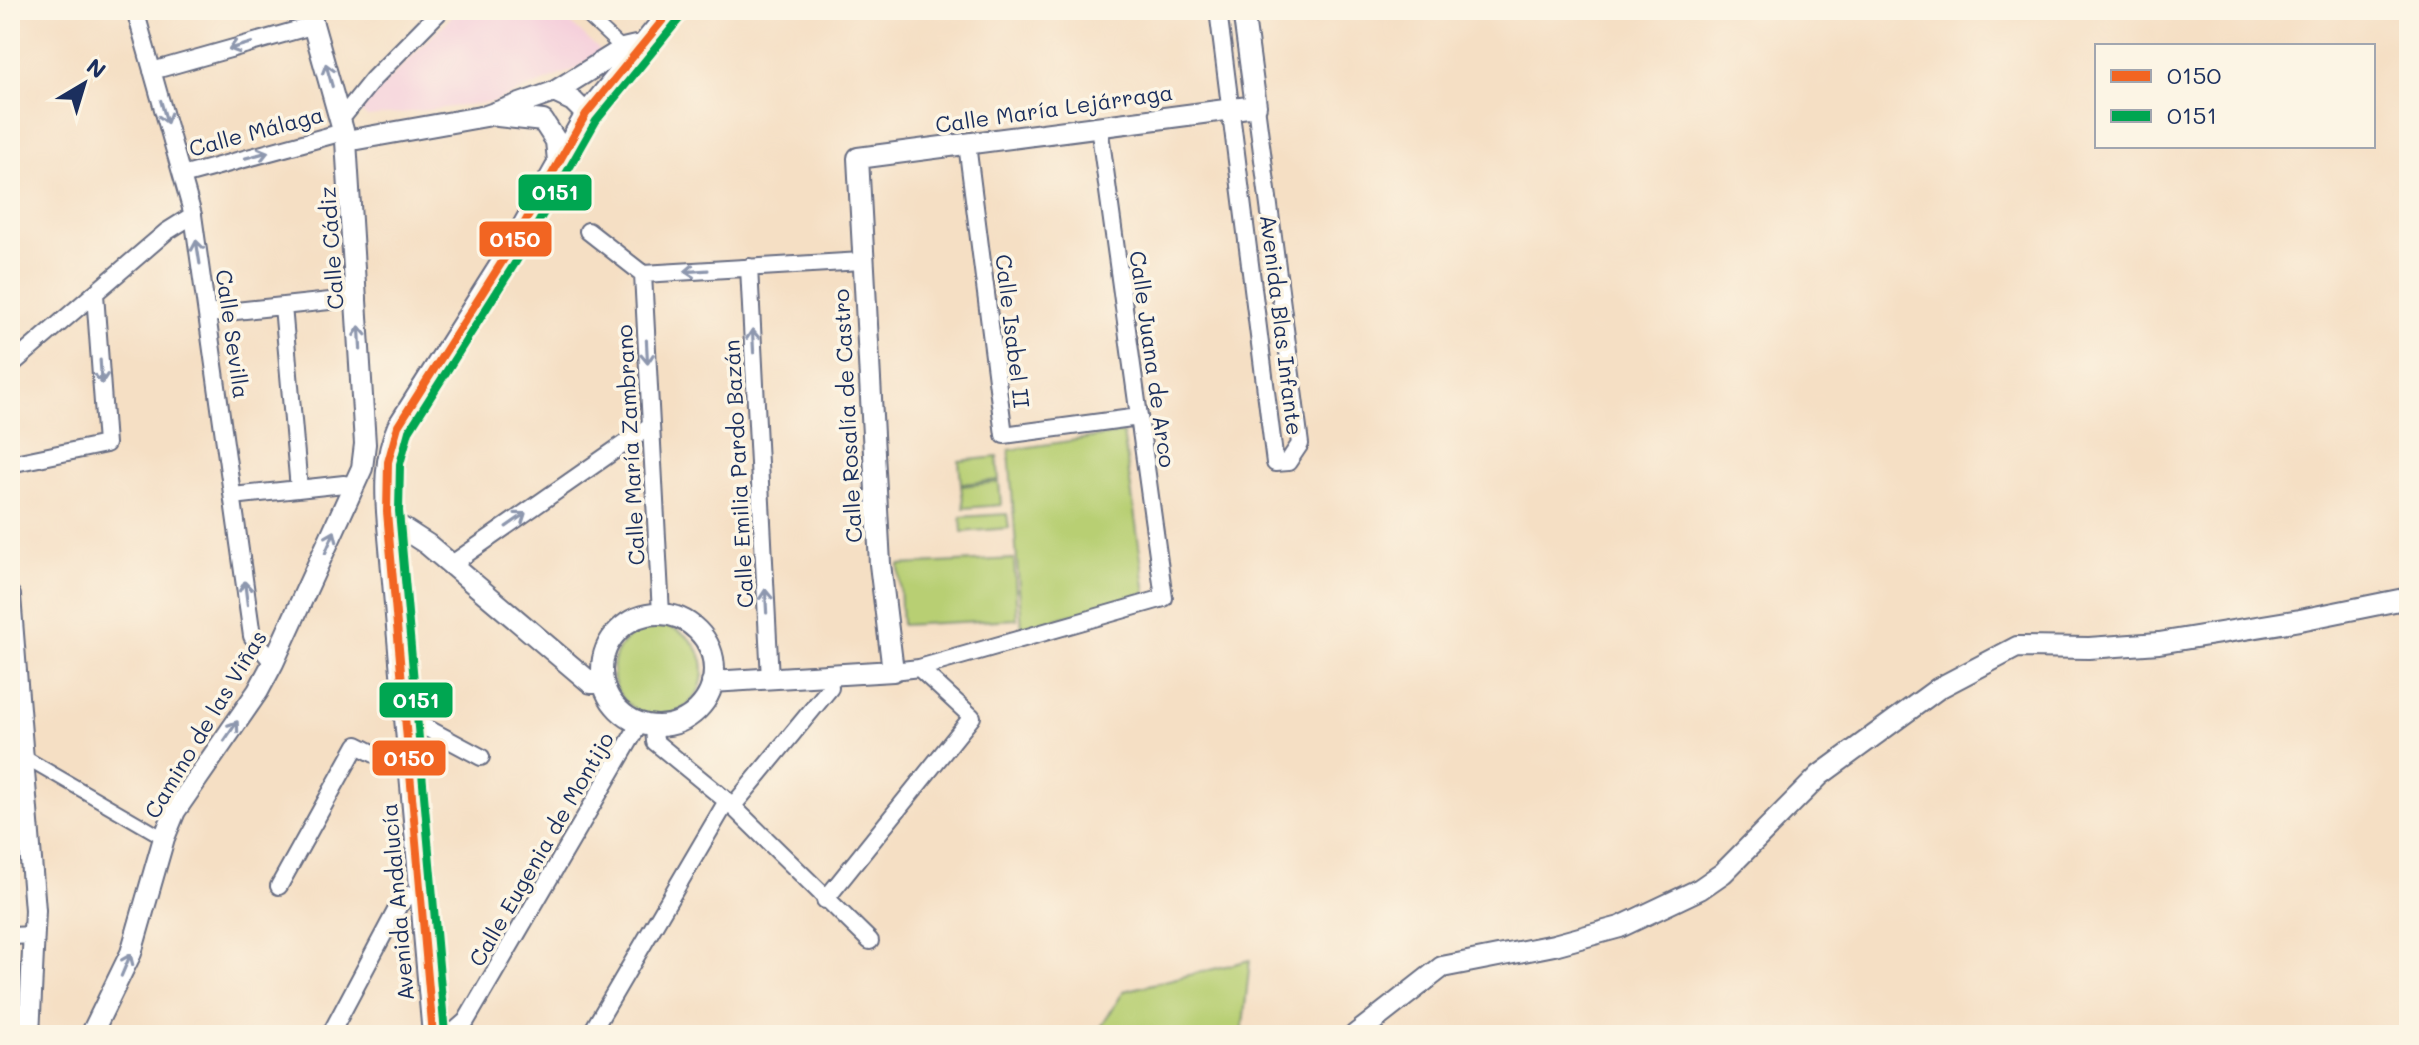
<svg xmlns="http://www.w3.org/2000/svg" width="2419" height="1045" font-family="Mali,sans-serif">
	<rect width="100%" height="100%" fill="#fcf5e5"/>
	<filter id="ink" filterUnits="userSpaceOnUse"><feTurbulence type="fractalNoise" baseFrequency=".0125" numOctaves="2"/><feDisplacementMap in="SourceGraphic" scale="16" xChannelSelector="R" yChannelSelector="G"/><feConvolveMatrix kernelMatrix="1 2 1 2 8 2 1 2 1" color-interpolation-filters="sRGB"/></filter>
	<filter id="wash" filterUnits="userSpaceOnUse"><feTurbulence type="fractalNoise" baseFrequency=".006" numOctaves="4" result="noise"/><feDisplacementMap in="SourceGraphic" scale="32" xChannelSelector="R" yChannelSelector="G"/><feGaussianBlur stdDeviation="1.8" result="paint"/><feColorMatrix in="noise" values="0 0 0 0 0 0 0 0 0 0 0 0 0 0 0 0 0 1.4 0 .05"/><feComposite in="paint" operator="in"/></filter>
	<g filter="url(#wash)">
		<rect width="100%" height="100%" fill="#f5dfc4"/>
		<!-- built -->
		<path fill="#f5cfdb" d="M458,10H556L601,51L575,69L494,102L368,117L358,111Z"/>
		<!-- green -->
		<path fill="#b8cf73" stroke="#6a7f68" stroke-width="2" d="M1123,433L1146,593L1022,629L1009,450Z
			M997,457L999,480L961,484L959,461Z
			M999,482L1001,505L964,508L961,486Z
			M1007,514L1009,528L962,532L961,517Z
			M1014,559L1017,619L902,625L899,565Z
			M613 671a45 45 0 1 1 90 0a45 45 0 1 1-90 0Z
			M1250,960L1242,1035H1096L1124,991Z"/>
	</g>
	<g filter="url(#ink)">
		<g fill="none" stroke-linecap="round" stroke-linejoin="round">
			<defs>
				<path id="pedestrian" d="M581,10L623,49
					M21,755L164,838"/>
				<path id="minor" d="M135,10L193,215L252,636L273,663
					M949,10H951
					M1218,10L1275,463L1288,462L1300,444L1256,106
					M152,71L315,25
					M345,114L373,79L441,10
					M967,144L1004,435L1139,417
					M182,176L343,132
					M588,231L643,274L862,261
					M749,267L770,679
					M643,274L661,614
					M283,306L299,489
					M208,314L358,298
					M10,366L166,232L193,215
					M10,464L106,444L95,294
					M233,496L344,484L354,487
					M452,564L651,425
					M893,671L919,668L1164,598L1099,126
					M406,717L481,757
					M654,726L655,742L727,801L870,941
					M732,807L830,688L829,675
					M10,832L28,831
					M279,886L357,745L410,772
					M825,900L972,717L919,668
					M10,936L35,935
					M330,1035L399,905L409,895L421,893
					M450,1035L466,1021L640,723
					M590,1035L727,801"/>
				<path id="tertiary" d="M554,92L623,49L636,46
					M498,116L543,121L556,141L558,161
					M346,141L486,116L554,92L573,101L586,114
					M388,525L399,526L427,544L591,683H603
					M10,596L35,910L29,1035
					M602 670a56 56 0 1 1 112 0a56 56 0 1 1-112 0Z
					M712,682L893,671L880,564L858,158L1256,106L1243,10
					M91,1035L131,953L164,838L175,811L258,691L273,663L362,468L365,444L346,141L309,10
					M433,1035L388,525C385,490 384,458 398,426L507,254L586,114L671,10
					M1355,1035L1442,967L1554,945L1620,927L1700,889L1723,873L1820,775L1939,688L2017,647L2089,648L2159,643L2300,620L2409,598"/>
			</defs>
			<!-- pedestrian casing -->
			<use href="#pedestrian" stroke="#676d82" stroke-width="16"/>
			<!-- minor casing -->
			<use href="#minor" stroke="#676d82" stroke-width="20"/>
			<!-- tertiary casing -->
			<use href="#tertiary" stroke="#676d82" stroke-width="24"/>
			<!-- pedestrian -->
			<use href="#pedestrian" stroke="#fff" stroke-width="12"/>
			<!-- minor -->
			<use href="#minor" stroke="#fff" stroke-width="16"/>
			<!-- tertiary -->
			<use href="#tertiary" stroke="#fff" stroke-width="20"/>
			<defs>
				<path id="bus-1" d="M433,1035L387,512L388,462L398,426L507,254L586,114L671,10"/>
				<path id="bus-2" d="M445,1034L399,511L400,464L409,431L517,260L596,121L680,18"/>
			</defs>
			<!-- bus-1 casing -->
			<use href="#bus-1" stroke="#fcf5e5" stroke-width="14"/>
			<!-- bus-2 casing -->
			<use href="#bus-2" stroke="#fcf5e5" stroke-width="14"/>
			<!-- bus-1 -->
			<use href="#bus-1" stroke="#f26522" stroke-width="8"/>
			<!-- bus-2 -->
			<use href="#bus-2" stroke="#00a651" stroke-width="8"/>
		</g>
		<!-- one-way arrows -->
		<defs><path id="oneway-shaft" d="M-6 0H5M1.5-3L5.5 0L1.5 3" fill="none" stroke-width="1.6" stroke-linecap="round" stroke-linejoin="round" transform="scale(2)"/></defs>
		<g stroke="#8d97ae">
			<use href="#oneway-shaft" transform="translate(240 46) rotate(164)"/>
			<use href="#oneway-shaft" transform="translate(329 75) rotate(-106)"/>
			<use href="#oneway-shaft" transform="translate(164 112) rotate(74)"/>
			<use href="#oneway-shaft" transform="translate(257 155) rotate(-15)"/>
			<use href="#oneway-shaft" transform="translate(198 252) rotate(-99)"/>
			<use href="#oneway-shaft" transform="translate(696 271) rotate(176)"/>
			<use href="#oneway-shaft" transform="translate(360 338) rotate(-93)"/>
			<use href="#oneway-shaft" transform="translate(753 341) rotate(-93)"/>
			<use href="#oneway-shaft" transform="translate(647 352) rotate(87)"/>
			<use href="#oneway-shaft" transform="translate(101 372) rotate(86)"/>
			<use href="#oneway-shaft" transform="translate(516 520) rotate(-35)"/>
			<use href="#oneway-shaft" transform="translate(330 542) rotate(-67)"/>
			<use href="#oneway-shaft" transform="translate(246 593) rotate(-97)"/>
			<use href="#oneway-shaft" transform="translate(766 601) rotate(-93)"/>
			<use href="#oneway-shaft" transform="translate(231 731) rotate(-56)"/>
			<use href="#oneway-shaft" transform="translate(126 965) rotate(-67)"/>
		</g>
	</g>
	<g text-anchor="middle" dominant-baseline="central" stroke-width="7" stroke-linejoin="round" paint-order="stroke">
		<!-- street labels -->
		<g font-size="22" fill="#1b2f5e" stroke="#fcf5e5">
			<text transform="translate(1054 108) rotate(-8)">Calle María Lejárraga</text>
			<text transform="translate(256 131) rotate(-15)">Calle Málaga</text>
			<text transform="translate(331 248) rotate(-94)">Calle Cádiz</text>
			<text transform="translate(1282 325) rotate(83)">Avenida Blas Infante</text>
			<text transform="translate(1013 331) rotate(83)">Calle Isabel II</text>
			<text transform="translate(233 334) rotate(82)">Calle Sevilla</text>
			<text transform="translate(1153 359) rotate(82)">Calle Juana de Arco</text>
			<text transform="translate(847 416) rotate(-93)">Calle Rosalía de Castro</text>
			<text transform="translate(630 445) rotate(-93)">Calle María Zambrano</text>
			<text transform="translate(738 474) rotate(-93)">Calle Emilia Pardo Bazán</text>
			<text transform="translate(205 724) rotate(-59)">Camino de las Viñas</text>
			<text transform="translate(541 849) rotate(-60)">Calle Eugenia de Montijo</text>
			<text transform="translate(397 902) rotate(-95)">Avenida Andalucía</text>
		</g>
	</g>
	<g stroke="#fcf5e5" stroke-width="3">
		<rect x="517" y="173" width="76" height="39" rx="8" fill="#00a651"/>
		<rect x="478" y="220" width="75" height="38" rx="8" fill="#f26522"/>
		<rect x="378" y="681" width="76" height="38" rx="8" fill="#00a651"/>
		<rect x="371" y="739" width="76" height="38" rx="8" fill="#f26522"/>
	</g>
	<g font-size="22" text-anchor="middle" font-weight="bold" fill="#fff">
		<text x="555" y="200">0151</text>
		<text x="515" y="247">0150</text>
		<text x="416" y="708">0151</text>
		<text x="409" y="766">0150</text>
	</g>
	<!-- margin -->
	<rect width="2419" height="1045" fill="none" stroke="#fcf5e5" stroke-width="40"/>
	<!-- legend -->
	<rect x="2095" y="44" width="280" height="104" fill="#fcf5e5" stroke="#a2a6af" stroke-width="2"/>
	<rect x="2111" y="70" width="40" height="12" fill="#f26522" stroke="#a2a6af" stroke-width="2"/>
	<text x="2167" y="84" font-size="24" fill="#1b2f5e">0150</text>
	<rect x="2111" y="110" width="40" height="12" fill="#00a651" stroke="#a2a6af" stroke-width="2"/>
	<text x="2167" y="124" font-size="24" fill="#1b2f5e">0151</text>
	<!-- north arrow -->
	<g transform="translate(84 84) rotate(38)" stroke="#fcf5e5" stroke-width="6" paint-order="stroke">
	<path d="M0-6L14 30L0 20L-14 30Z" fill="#1b2f5e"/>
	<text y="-12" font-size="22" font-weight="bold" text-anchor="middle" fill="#1b2f5e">N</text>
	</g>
</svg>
